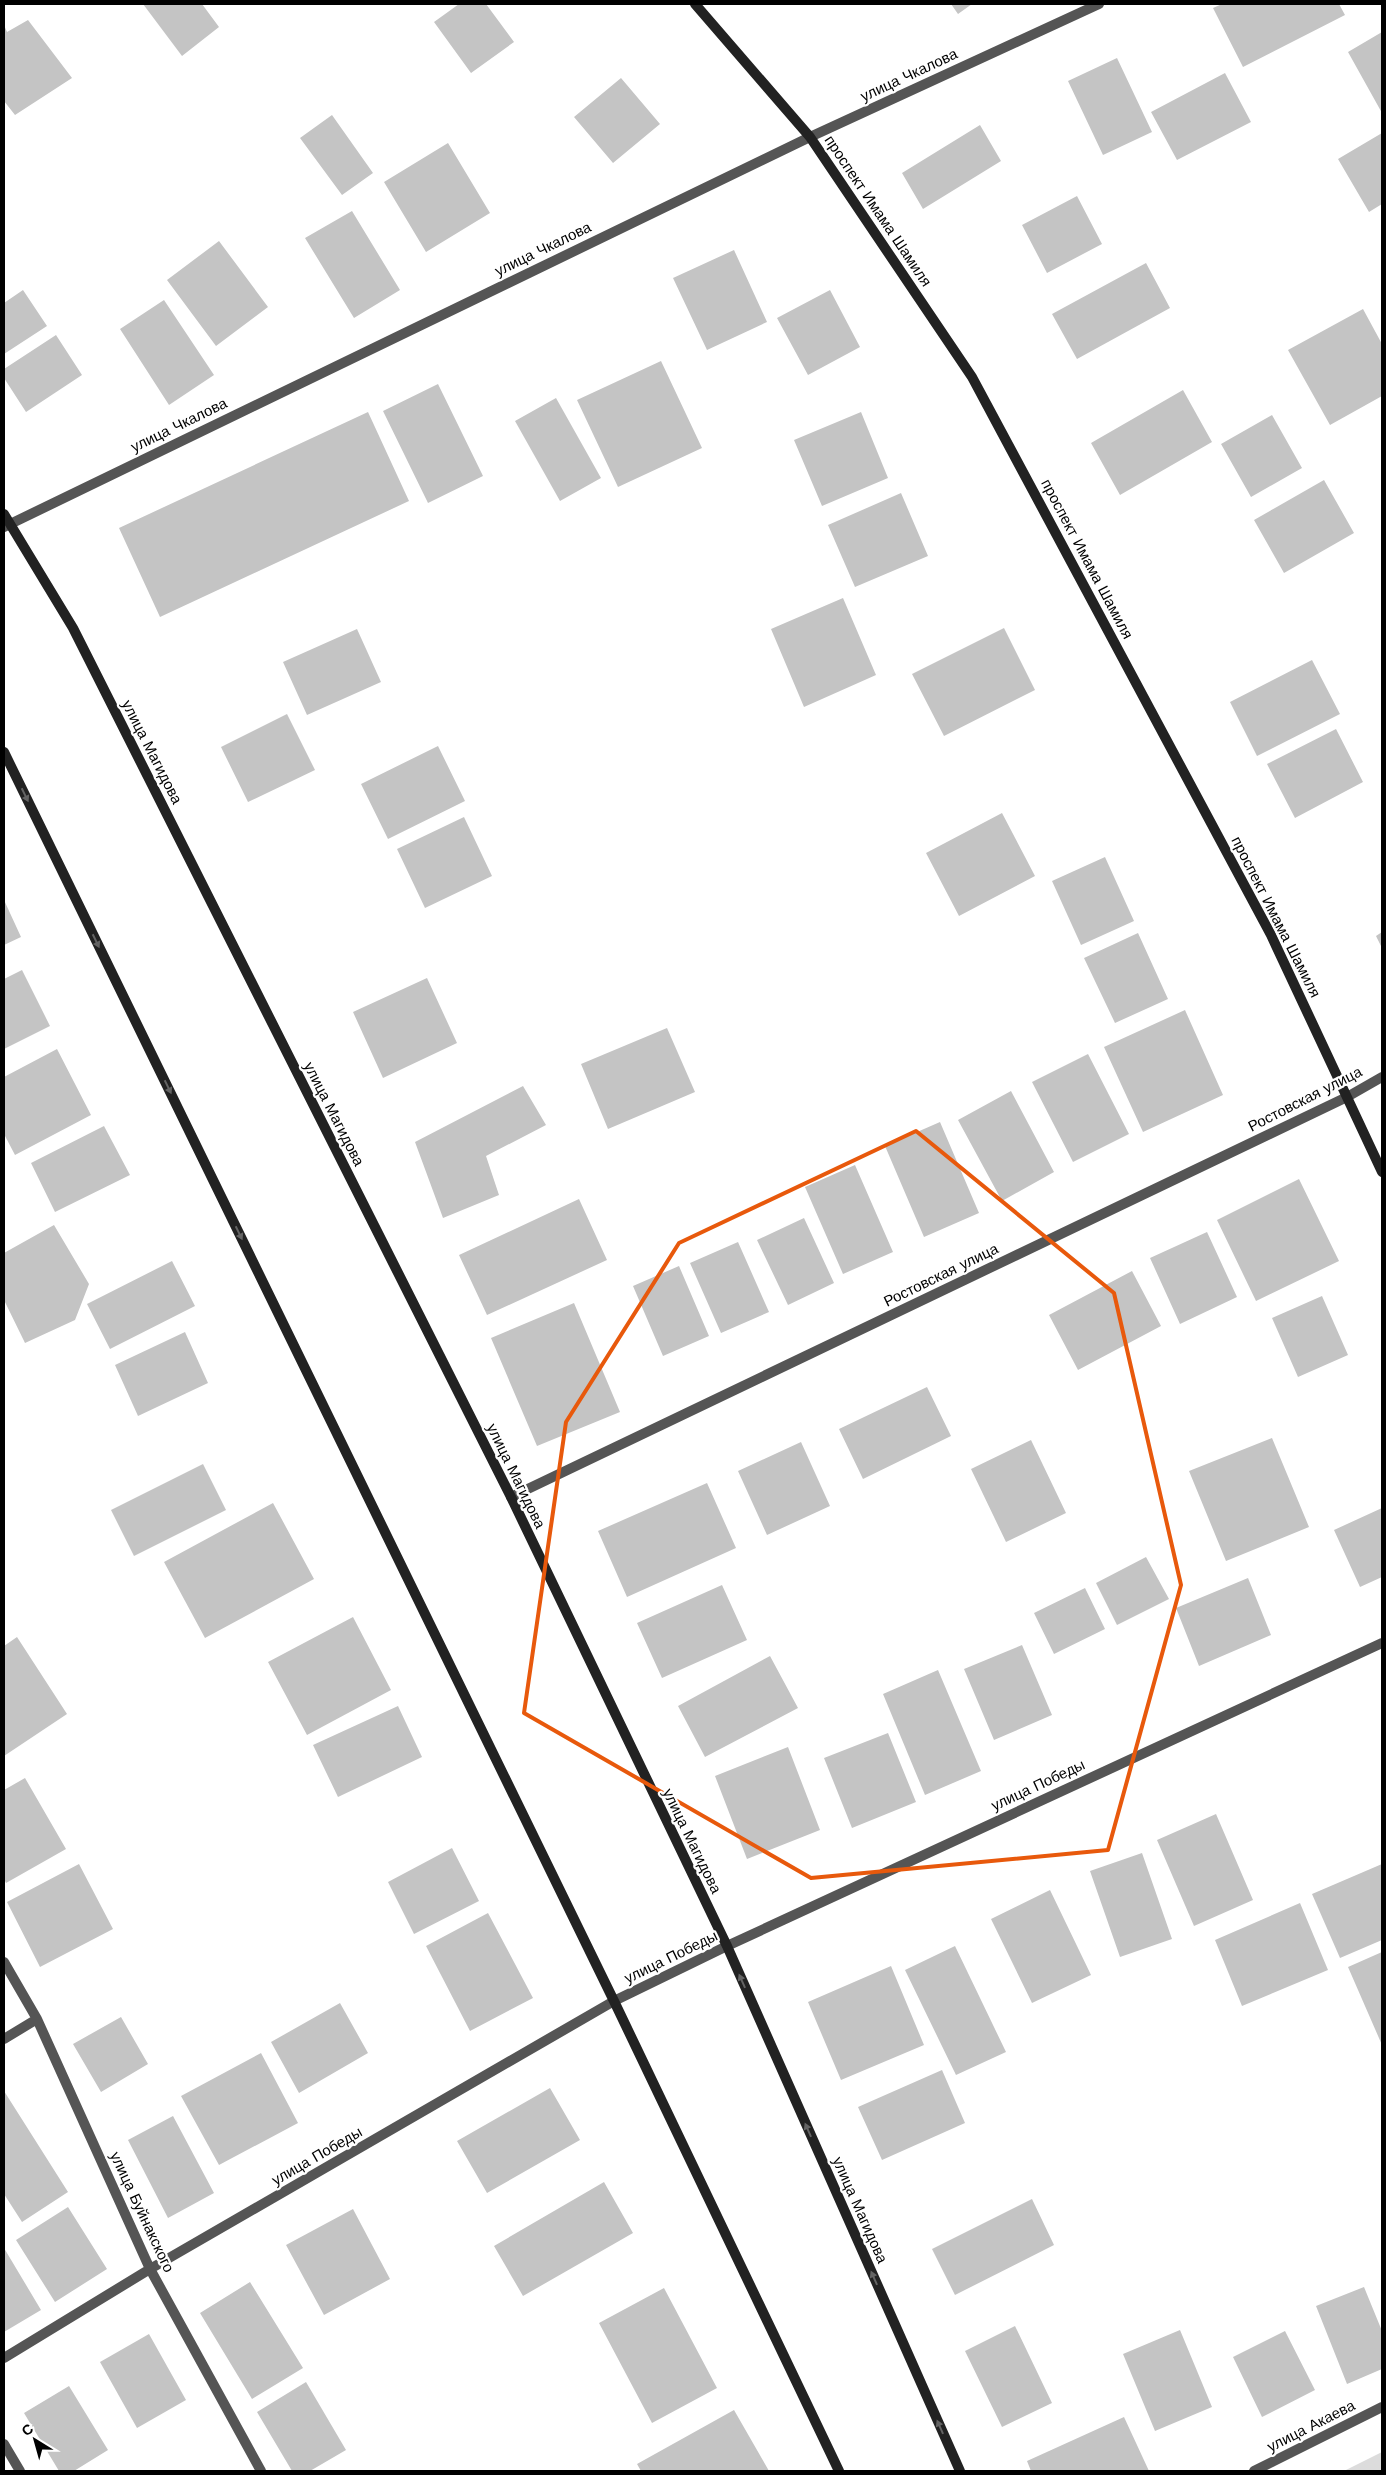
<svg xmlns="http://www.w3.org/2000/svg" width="1386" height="2475" font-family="'Work Sans',sans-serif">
	<rect width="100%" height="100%" fill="#fff"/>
	<!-- green -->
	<path fill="#dcdcdc" d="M1382,2452V2471H1344Z"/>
	<!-- building -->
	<path fill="#c4c4c4" d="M143,4H202L219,27L182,56Z
		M459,4H486L514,42L471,73L434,22Z
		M951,4H972L958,14Z
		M1222,4H1339L1345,15L1243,67L1213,8Z
		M28,20L72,78L15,115L4,101V25L7,32Z
		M1382,32V113L1348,52Z
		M1117,58L1152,132L1103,155L1068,81Z
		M1225,73L1251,122L1177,160L1151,112Z
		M621,78L660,124L613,163L574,117Z
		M332,115L373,173L342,195L300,138Z
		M980,125L1001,161L923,209L902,173Z
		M1382,133V204L1369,212L1338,159Z
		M448,143L490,213L426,252L384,182Z
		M1077,196L1102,244L1047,273L1022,225Z
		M352,211L400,290L354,318L305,238Z
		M219,241L268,307L216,346L167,280Z
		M734,250L767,322L707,350L673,278Z
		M1146,263L1170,308L1077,359L1052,314Z
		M23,290L47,326L4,354V303Z
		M830,290L860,347L808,375L777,318Z
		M164,300L214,375L169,405L120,329Z
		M1363,309L1382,344V396L1330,425L1288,350Z
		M56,335L82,375L26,412L4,378V369Z
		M661,361L702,448L618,487L577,400Z
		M438,384L483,476L428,503L383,411Z
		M1183,390L1212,442L1120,495L1091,443Z
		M556,398L601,478L560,501L515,421Z
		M368,412L409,501L160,617L119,528Z
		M861,412L888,478L822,506L794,440Z
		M1272,415L1302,468L1251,497L1221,444Z
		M1324,480L1354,533L1284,573L1254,520Z
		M901,493L928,556L855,587L828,525Z
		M843,598L876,675L804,707L771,629Z
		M1004,628L1035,690L944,736L912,674Z
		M357,629L381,682L307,715L283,662Z
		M1312,660L1340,714L1257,756L1230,702Z
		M287,714L315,770L248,802L221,747Z
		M1336,729L1363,782L1295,818L1267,764Z
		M438,746L465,801L388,839L361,784Z
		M1002,813L1035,876L959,916L926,853Z
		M464,817L492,876L425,908L397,849Z
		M1105,857L1134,921L1081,945L1052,881Z
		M4,900L21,937L4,945Z
		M1382,932V948L1376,936Z
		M1138,933L1168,999L1115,1023L1084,958Z
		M22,970L50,1026L4,1049V979Z
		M427,978L457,1043L383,1078L353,1012Z
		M1185,1010L1223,1095L1143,1132L1104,1047Z
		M667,1028L695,1092L608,1129L581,1064Z
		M57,1049L91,1115L15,1155L4,1134V1077Z
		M1088,1054L1129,1134L1073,1162L1032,1082Z
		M523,1086L546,1125L486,1156L499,1195L443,1218L415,1142Z
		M1011,1091L1054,1172L1002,1201L958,1120Z
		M940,1122L979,1213L924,1237L885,1146Z
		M104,1126L130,1175L55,1212L31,1163Z
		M855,1165L893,1252L843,1274L805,1187Z
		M1299,1179L1339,1261L1256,1301L1217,1220Z
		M579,1199L607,1260L487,1315L459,1255Z
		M804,1218L834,1283L788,1305L757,1240Z
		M54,1225L89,1284L75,1320L25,1343L4,1300V1253Z
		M1207,1232L1237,1297L1180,1324L1150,1258Z
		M738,1242L769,1312L721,1333L690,1263Z
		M172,1261L195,1306L110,1349L87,1304Z
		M679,1266L709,1336L663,1356L633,1286Z
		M1132,1271L1161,1326L1078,1370L1049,1315Z
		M1322,1296L1348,1355L1298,1377L1272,1318Z
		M574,1303L620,1412L537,1446L491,1338Z
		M185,1332L208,1383L138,1416L115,1365Z
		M927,1387L951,1436L863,1479L839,1429Z
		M1272,1438L1309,1527L1226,1561L1189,1471Z
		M1031,1440L1066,1513L1006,1542L971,1469Z
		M801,1442L830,1506L767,1535L738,1471Z
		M203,1464L226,1510L134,1556L111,1510Z
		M707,1483L736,1548L627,1597L598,1531Z
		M273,1503L314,1579L205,1638L164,1562Z
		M1382,1508V1577L1360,1587L1334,1530Z
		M1146,1557L1169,1599L1117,1625L1096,1583Z
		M1248,1578L1271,1635L1199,1666L1176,1608Z
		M722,1585L747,1640L662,1678L637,1623Z
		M1085,1588L1105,1629L1054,1654L1034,1613Z
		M353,1617L391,1690L307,1735L268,1662Z
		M17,1637L67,1714L4,1756V1646Z
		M1022,1645L1052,1715L994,1740L964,1669Z
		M770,1656L798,1708L705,1757L678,1706Z
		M938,1670L981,1771L925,1795L883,1694Z
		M398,1706L422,1757L338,1797L313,1745Z
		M888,1733L916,1802L852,1828L824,1758Z
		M788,1747L820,1830L747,1859L715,1776Z
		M25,1778L66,1849L6,1883L4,1879V1790Z
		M1216,1814L1253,1900L1194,1926L1157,1840Z
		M452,1848L479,1901L414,1934L388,1882Z
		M1142,1853L1172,1939L1120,1957L1090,1871Z
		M79,1864L113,1929L40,1967L7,1902Z
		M1382,1864V1940L1340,1958L1312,1894Z
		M1050,1890L1091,1975L1032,2003L991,1919Z
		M1300,1903L1328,1970L1242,2006L1215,1940Z
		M488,1913L533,1998L470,2031L426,1946Z
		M955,1946L1006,2052L956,2075L905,1970Z
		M1382,1952V2045L1348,1967Z
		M891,1966L924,2045L841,2080L808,2002Z
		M340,2003L368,2053L299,2093L271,2042Z
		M121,2017L148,2064L101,2092L73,2044Z
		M261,2053L298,2123L219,2165L181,2096Z
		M942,2070L965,2123L882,2160L858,2107Z
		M550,2088L580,2140L487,2193L457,2141Z
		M4,2091L68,2192L22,2222L4,2194Z
		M173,2116L214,2193L168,2218L128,2140Z
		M604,2182L633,2233L523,2296L494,2246Z
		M1032,2199L1054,2245L955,2295L932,2249Z
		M68,2207L107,2269L55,2302L16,2240Z
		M353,2209L390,2279L324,2315L286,2245Z
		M4,2248L41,2310L4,2332Z
		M250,2282L303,2368L252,2399L200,2313Z
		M1364,2287L1382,2331V2369L1347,2384L1316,2306Z
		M664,2288L717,2388L652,2423L599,2323Z
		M1015,2326L1052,2403L1002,2427L965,2351Z
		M1180,2330L1212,2407L1155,2431L1123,2354Z
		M1285,2331L1315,2390L1262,2417L1233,2357Z
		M149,2334L186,2400L137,2428L100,2362Z
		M306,2382L346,2450L310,2471H292L257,2412Z
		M69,2386L108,2450L74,2471H59L24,2413Z
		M734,2410L769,2471H641L637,2464Z
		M1124,2417L1149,2471H1031L1027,2461Z"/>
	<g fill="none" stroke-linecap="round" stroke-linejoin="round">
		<!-- minor -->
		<path stroke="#555" stroke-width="10" d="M4,527L810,137L1099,4
			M511,1497L1347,1097L1382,1077
			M4,1962L37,2019L150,2269L261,2471
			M4,2039L37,2019
			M4,2358L150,2269L614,2001L727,1946L1382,1643
			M4,2444L20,2471
			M1254,2471L1382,2407"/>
		<!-- secondary -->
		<path stroke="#222" stroke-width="10" d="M695,4L810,137L972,377L1271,935L1382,1172
			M4,514L73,628L511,1497L727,1946L960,2471
			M4,752L614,2001L839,2471"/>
	</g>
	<!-- one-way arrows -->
	<defs><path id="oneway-solid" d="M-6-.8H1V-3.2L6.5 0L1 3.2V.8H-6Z" transform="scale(1.25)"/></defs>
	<g fill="#646464">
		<use href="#oneway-solid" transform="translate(25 795) rotate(64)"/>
		<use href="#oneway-solid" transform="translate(96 941) rotate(64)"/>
		<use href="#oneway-solid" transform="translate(168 1087) rotate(64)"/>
		<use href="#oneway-solid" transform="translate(239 1233) rotate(64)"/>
		<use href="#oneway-solid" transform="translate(742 1981) rotate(-114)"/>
		<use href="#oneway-solid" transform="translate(808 2130) rotate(-114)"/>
		<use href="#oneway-solid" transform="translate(874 2278) rotate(-114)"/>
		<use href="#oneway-solid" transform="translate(940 2427) rotate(-114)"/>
	</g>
	<!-- marked area -->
	<path fill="none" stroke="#e8590c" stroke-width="4" stroke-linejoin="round" d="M916,1131L1114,1293L1181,1585L1108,1850L811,1878L524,1713L566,1422L679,1243Z"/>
	<g text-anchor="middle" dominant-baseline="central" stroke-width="4.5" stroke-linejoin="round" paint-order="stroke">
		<!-- street labels -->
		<g font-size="15" fill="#000" stroke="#fff">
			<text transform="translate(909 75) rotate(-25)">улица Чкалова</text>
			<text transform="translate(878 211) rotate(56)">проспект Имама Шамиля</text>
			<text transform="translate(543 249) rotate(-26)">улица Чкалова</text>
			<text transform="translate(179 425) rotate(-26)">улица Чкалова</text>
			<text transform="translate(1087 559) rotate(62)">проспект Имама Шамиля</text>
			<text transform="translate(152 752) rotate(63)">улица Магидова</text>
			<text transform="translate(1276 917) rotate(63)">проспект Имама Шамиля</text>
			<text transform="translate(1305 1099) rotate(-27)">Ростовская улица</text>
			<text transform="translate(334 1114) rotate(63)">улица Магидова</text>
			<text transform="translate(941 1275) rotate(-26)">Ростовская улица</text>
			<text transform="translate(516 1476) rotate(64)">улица Магидова</text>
			<text transform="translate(1038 1785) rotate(-25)">улица Победы</text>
			<text transform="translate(692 1841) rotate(64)">улица Магидова</text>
			<text transform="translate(671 1957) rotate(-26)">улица Победы</text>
			<text transform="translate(317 2156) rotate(-30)">улица Победы</text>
			<text transform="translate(860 2210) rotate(66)">улица Магидова</text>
			<text transform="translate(142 2212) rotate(65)">улица Буйнакского</text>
			<text transform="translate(1311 2426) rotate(-27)">улица Акаева</text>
		</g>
	</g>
	<!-- border -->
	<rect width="1386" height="2475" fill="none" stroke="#000000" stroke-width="10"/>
	<!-- north arrow -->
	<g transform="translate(35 2440) rotate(323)" stroke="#ffffff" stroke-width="4" paint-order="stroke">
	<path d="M0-4L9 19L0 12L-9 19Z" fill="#000000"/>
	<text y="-8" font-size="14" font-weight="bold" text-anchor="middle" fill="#000000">С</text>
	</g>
</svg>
